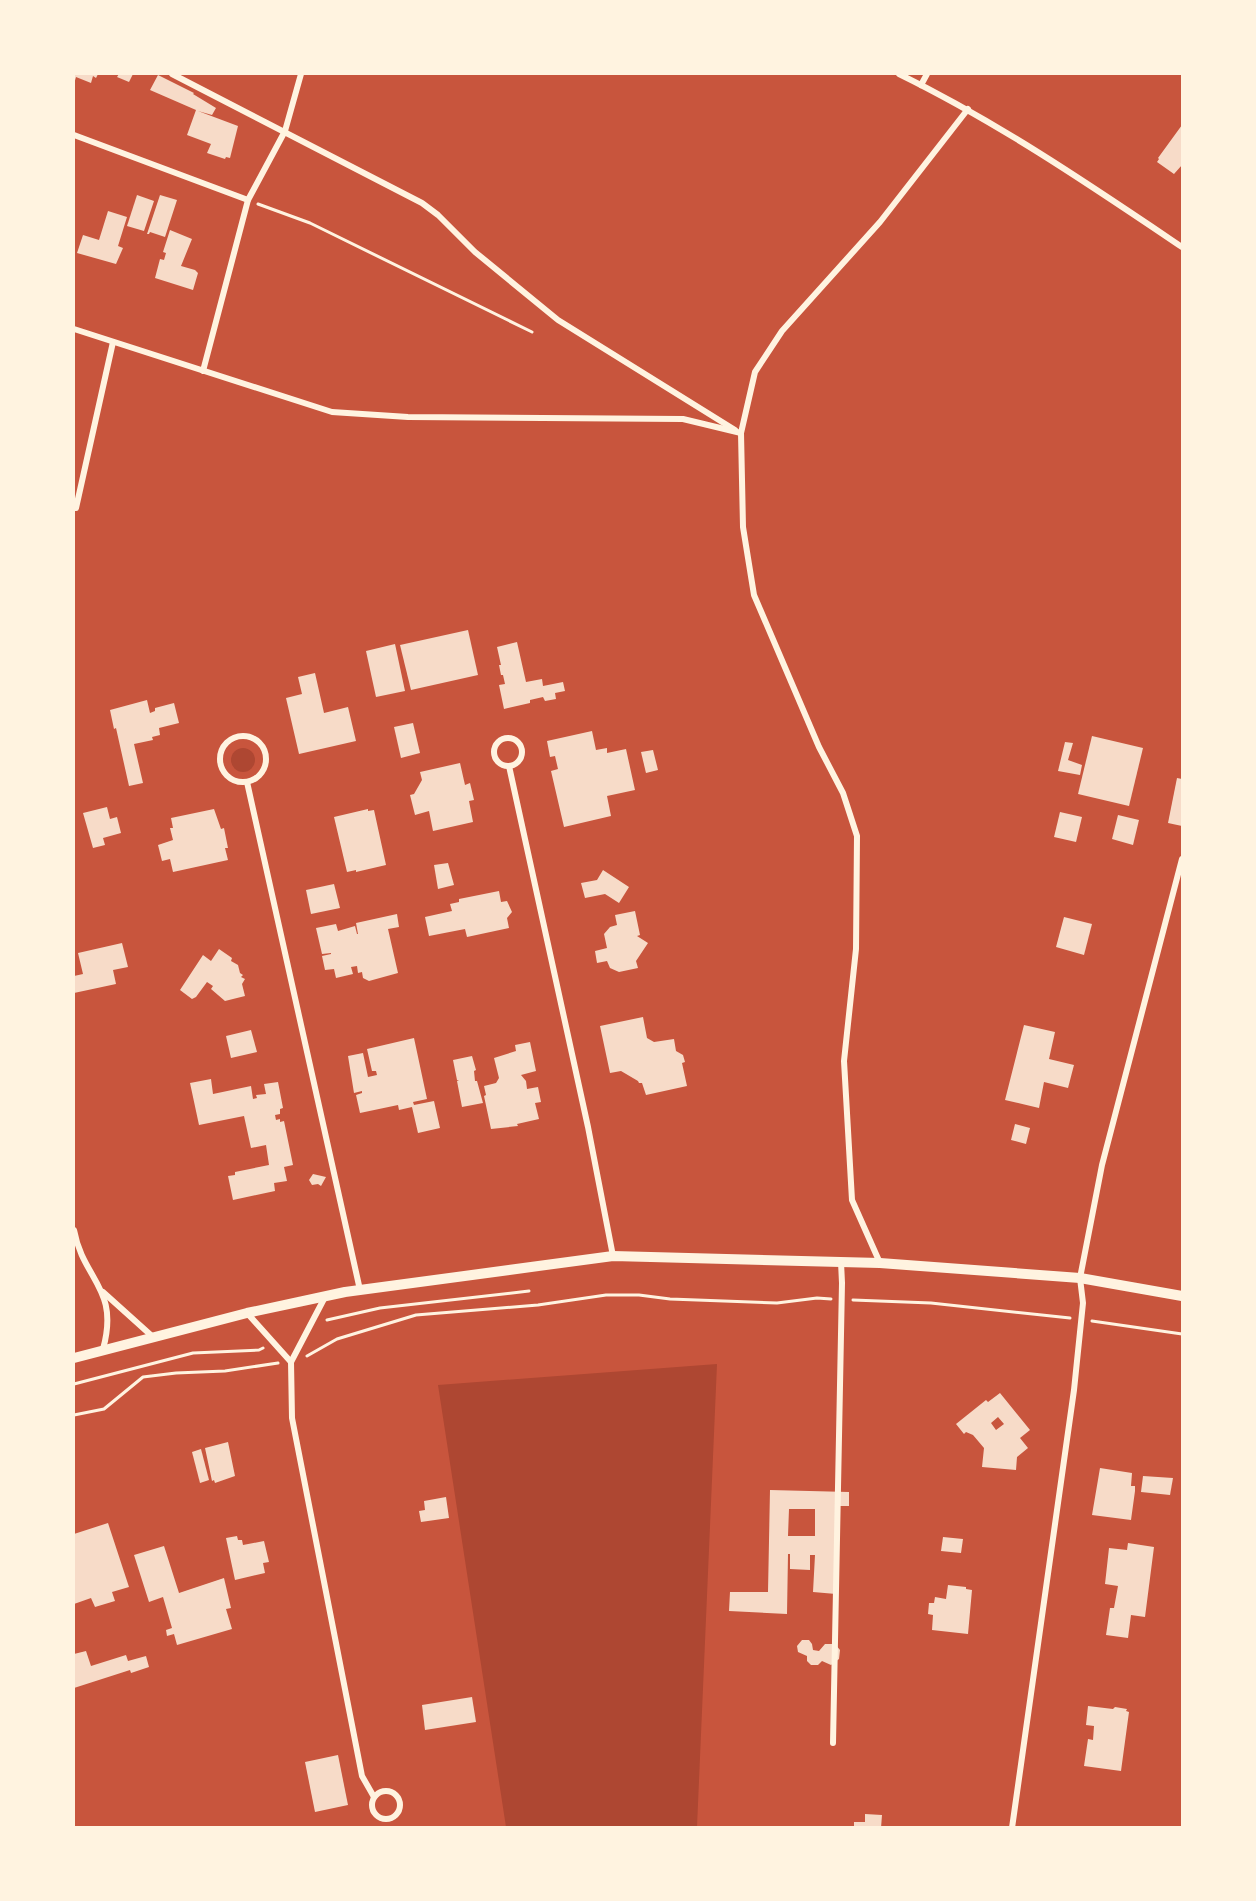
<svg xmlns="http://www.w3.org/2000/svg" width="1256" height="1901" font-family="'Work Sans',sans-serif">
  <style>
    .green { fill: #ae4732 }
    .building { fill: #f7dbc8; fill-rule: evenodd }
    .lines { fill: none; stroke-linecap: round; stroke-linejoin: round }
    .path { stroke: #fff3e0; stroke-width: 3 }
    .minor { stroke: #fff3e0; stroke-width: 6 }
    .tertiary { stroke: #fff3e0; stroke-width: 10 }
  </style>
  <rect width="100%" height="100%" fill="#c8553d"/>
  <!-- green -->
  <g class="green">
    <circle cx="243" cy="760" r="12"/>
    <path d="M717 1364 697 1827H506L438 1385Z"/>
  </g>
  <!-- building -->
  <g class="building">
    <path d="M74 74H98L96 78 93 76 91 83 76 77 74 84Z"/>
    <path d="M119 74H133L129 82 117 77Z"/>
    <path d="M158 75 194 93 193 94 216 108 212 115 198 111 238 126 230 158 226 157 225 159 207 153 211 144 187 135 196 110 150 90Z"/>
    <path d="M1182 125V165L1174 174 1157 162 1159 159 1158 158Z"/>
    <path d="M137 195 154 201 144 231 127 226Z"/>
    <path d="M160 195 177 200 165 237 150 232 149 234H147Z"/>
    <path d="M108 211 127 217 118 246 123 248 116 264 77 253 83 235 99 240Z"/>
    <path d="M170 230 192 239 181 266 195 270 198 273 193 290 155 278 160 259 164 260 166 253 163 252Z"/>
    <path d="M468 630 478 675 411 690 400 645Z"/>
    <path d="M517 642 526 682 542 679 543 686 563 682 565 691 555 693 556 699 545 701 543 697 530 700V703L504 709 499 685 505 684 503 675H501L499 665H501L497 647Z"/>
    <path d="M395 644 405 691 376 697 366 651Z"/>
    <path d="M315 673 324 713 348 707 356 741 299 754 286 698 302 694 298 677Z"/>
    <path d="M147 700 150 713 155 711V708L174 703 179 723 159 728 160 735 152 737 153 740 134 744 143 783 129 786 116 728 114 729 110 710Z"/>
    <path d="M413 723 420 753 401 758 394 727Z"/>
    <path d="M592 731 596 750 607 748V753L626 749 635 790 607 796 611 816 564 827 551 771 558 769 555 756 550 757 547 741Z"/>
    <path d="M1092 736 1143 748 1129 806 1078 794Z"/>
    <path d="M1065 742 1073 743 1068 760 1082 765 1080 775 1058 771Z"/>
    <path d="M653 750 658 770 646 773 641 752Z"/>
    <path d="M460 763 465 785 470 783 474 800 469 801 473 822 433 831 429 811 415 815 410 795 414 794 422 780 420 772Z"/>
    <path d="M1177 778 1182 779V826L1168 823Z"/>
    <path d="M107 807 110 819 117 817 121 833 103 838 105 845 93 848 83 813Z"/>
    <path d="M214 809 221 829 224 828 228 848H225L228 860 173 872 170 859 162 861 158 845 173 840 170 828H173L171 818Z"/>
    <path d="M368 809V811L374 810 386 865 356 872V870L347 872 334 817Z"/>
    <path d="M1060 812 1082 817 1076 842 1054 837Z"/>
    <path d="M1118 815 1139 820 1133 845 1112 839Z"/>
    <path d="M448 863 454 885 438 889 434 865Z"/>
    <path d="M603 870 629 887 619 903 605 894 585 898 581 883 597 880Z"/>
    <path d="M334 884 340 908 311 914 306 890Z"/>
    <path d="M499 891 501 902 507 901 512 912 507 918 509 928 467 937 465 929 429 936 425 917 452 911 450 904 459 902V899Z"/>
    <path d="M635 911 640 935 637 936 648 943 636 961 638 968 619 972 610 968 607 961 597 963 595 951 607 948 604 934 610 927 617 925 615 915Z"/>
    <path d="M397 914 399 927 388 929 398 973 369 981 363 978 362 972 358 973 357 966 351 967 353 974 336 978 334 969 325 970 322 956 331 954V953L322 954 316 928 336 924 338 931 355 926 357 934H358L356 923Z"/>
    <path d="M1064 917 1092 924 1084 955 1056 947Z"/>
    <path d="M122 943 128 967 113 970 116 984 74 993V976L83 974 78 953Z"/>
    <path d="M219 949 232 958 231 961 238 965 240 973 243 975 241 977 245 979 242 984 245 996 225 1001 211 989 213 986 207 982 196 997 192 999 180 990 203 955 211 961Z"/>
    <path d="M643 1017 647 1038 654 1042 674 1039 676 1051 683 1055 685 1062 682 1063 687 1086 646 1095 642 1083H639L638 1081 621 1071 610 1073 600 1026Z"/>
    <path d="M1024 1025 1055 1032 1049 1059 1074 1065 1068 1088 1044 1082 1039 1108 1005 1100Z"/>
    <path d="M251 1030 257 1052 231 1058 226 1036Z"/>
    <path d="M414 1038 427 1099 413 1102 414 1105 434 1101 440 1128 418 1133 412 1107 399 1110 398 1105 360 1113 356 1095 362 1093V1091L354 1093 348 1056 363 1053 368 1077 377 1075 376 1071H372L367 1049Z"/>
    <path d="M530 1042 536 1071 521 1075 526 1081 527 1089 538 1087 541 1102 535 1103 539 1119 517 1124 518 1126 491 1129 484 1096 486 1095 484 1086 496 1083 499 1078 494 1058 516 1051 515 1045Z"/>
    <path d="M472 1056 476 1070 474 1071 475 1081H477L483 1103 462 1107 457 1081H459L457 1080 453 1060Z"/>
    <path d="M211 1079 213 1094 251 1086 253 1099 257 1098 256 1095 266 1094 264 1084 278 1082 283 1108 280 1109V1114L275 1115 276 1120 280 1119V1122L284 1121 293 1165 284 1167 287 1181 274 1183 275 1191 233 1200 228 1176 235 1175V1172L269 1165 266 1145 251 1148 244 1116 199 1125 190 1083Z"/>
    <path d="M1015 1124 1030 1128 1026 1144 1011 1140Z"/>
    <path d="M313 1174 326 1177 321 1186 318 1184 312 1185 309 1180Z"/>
    <path d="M1000 1393 1030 1430 1020 1438 1028 1448 1017 1457 1016 1470 982 1467 984 1448 973 1435 966 1432 964 1434 956 1424 986 1400 988 1402ZM998 1417 1004 1424 996 1430 991 1423Z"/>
    <path d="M228 1442 235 1476 215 1483 214 1480 212 1481 205 1448Z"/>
    <path d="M201 1449 209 1480 200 1483 192 1452Z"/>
    <path d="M1100 1468 1132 1473 1131 1486H1135V1491L1131 1520 1092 1515Z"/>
    <path d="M1143 1476 1173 1478 1170 1495 1141 1492Z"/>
    <path d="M770 1490 849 1492V1506H838L836 1594 813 1592 815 1555H810V1570L790 1569V1554H788L787 1614 729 1611 730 1592H768ZM789 1509H815V1536H788Z"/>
    <path d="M446 1497 449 1518 421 1522 419 1511 425 1510 424 1501Z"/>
    <path d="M108 1523 129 1587 112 1592 115 1601 95 1607 91 1598 74 1604V1534Z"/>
    <path d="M237 1536 238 1540H242L243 1545 264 1541 269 1562 263 1563 265 1573 235 1580 226 1538Z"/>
    <path d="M943 1537 963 1539 961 1553 941 1551Z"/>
    <path d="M1128 1543 1154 1547 1145 1617 1131 1615 1128 1638 1106 1635 1110 1608H1114L1118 1586 1105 1584 1109 1548 1127 1550Z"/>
    <path d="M164 1546 179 1593 224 1578 231 1608 226 1609 232 1629 177 1645 174 1634 167 1636 166 1630 172 1628 163 1597 149 1602 134 1555Z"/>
    <path d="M948 1585 966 1587V1589L972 1590 968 1634 932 1630 933 1615 928 1614 929 1603H934L935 1597 946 1599Z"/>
    <path d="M802 1640H809L812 1644 813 1650 819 1651 825 1644H835L840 1650 839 1659 831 1665 822 1661 818 1665H811L807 1661V1656L798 1652 797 1646Z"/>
    <path d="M86 1651 91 1666 126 1655 128 1661 146 1656 149 1667 131 1673 130 1670 74 1688V1654Z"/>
    <path d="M472 1697 476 1722 425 1730 422 1705Z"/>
    <path d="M1088 1706 1113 1709 1115 1707 1127 1709 1126 1711 1129 1712 1121 1771 1084 1766 1088 1739 1093 1740 1094 1726 1086 1725Z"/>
    <path d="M338 1755 348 1805 315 1812 305 1762Z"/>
    <path d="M865 1814 882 1815 881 1828H854V1822H865Z"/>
  </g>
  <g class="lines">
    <!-- path -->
    <g class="path">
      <path d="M258 204 310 223 532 332"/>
      <path d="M853 1300 931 1303 1070 1318"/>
      <path d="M327 1320 380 1308 529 1291"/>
      <path d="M1092 1321 1182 1334"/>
      <path d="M307 1356 337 1339 416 1315 538 1305 606 1295H639L670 1299 777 1303 817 1298 831 1299"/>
      <path d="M74 1384 193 1353 259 1350 263 1348"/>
      <path d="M74 1415 104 1409 143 1377 176 1373 225 1371 278 1363"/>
    </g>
    <!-- minor -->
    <g class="minor">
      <path d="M172 74 422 203 438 215 475 252 558 320 735 430"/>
      <path d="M899 74C999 123 1090 185 1182 247"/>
      <path d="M921 85 927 74"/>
      <path d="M74 135 248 200"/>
      <path d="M74 329 332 412 408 417 683 419 741 433"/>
      <path d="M203 371 248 200 285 131 301 74"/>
      <path d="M76 508 113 342"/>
      <circle cx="243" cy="759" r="23"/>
      <circle cx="508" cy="752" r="14"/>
      <path d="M509 766 588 1127 613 1256"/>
      <path d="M247 782 360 1290"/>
      <path d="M74 1230C83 1280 120 1288 103 1349"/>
      <path d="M880 1263 852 1200 844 1061 856 949 857 836 843 793 819 747 754 595 743 527 741 433 755 372 782 331 880 222 968 109"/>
      <path d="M103 1292 153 1337"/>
      <path d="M325 1297 291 1362 292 1418 362 1776 374 1797"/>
      <path d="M247 1313 291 1362"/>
      <path d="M833 1743 842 1283 841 1262"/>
      <circle cx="386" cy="1805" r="14"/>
      <path d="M1012 1828 1074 1390 1083 1303 1080 1278 1102 1165 1182 859"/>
    </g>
    <!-- tertiary -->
    <path class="tertiary" d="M74 1358 247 1313 345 1292 613 1256 880 1263 1080 1278 1182 1296"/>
  </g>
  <!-- border -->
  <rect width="1256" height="1901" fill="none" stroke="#fff3e0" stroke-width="150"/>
</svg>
